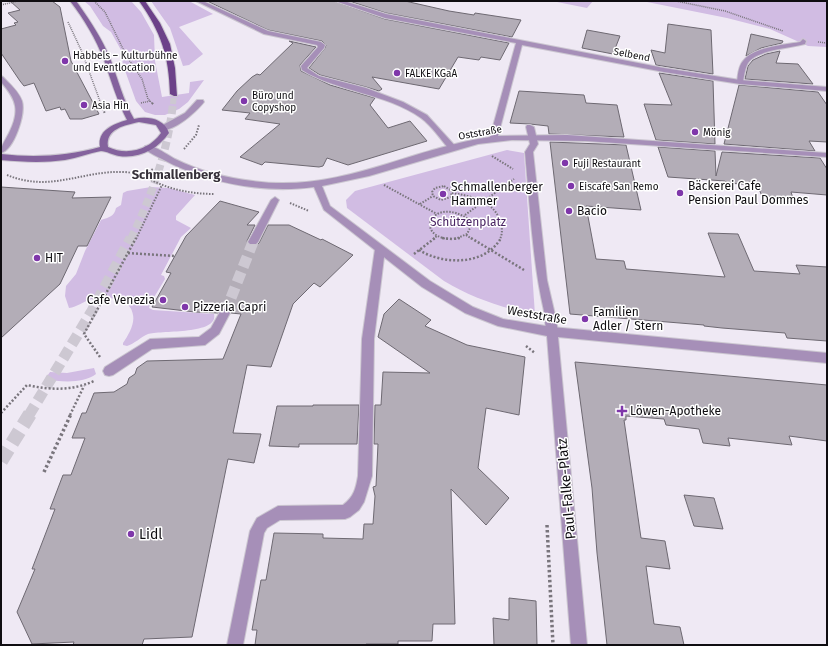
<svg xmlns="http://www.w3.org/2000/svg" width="828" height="646" font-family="'Fira Sans',sans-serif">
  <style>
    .green { fill: #d1bce3 }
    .building { fill: #b3adb7; stroke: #6e6972 }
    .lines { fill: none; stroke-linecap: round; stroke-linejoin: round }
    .pedestrian-tunnel { stroke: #cdc8d2; stroke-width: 11; stroke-dasharray: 11 5.5; stroke-linecap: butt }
    .primary-tunnel-far3 { stroke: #cdc8d2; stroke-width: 6; stroke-dasharray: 6 3; stroke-linecap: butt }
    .primary-tunnel-far2 { stroke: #cdc8d2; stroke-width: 8; stroke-dasharray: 8 4; stroke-linecap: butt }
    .primary-tunnel-far1 { stroke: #cdc8d2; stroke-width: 11; stroke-dasharray: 11 5.5; stroke-linecap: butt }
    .primary-tunnel { stroke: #cdc8d2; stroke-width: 14; stroke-dasharray: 14 7; stroke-linecap: butt }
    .service-casing { stroke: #cbc6d0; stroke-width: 2 }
    .pedestrian-casing { stroke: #cbc6d0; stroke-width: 2 }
    .minor-casing { stroke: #cbc6d0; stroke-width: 2 }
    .tertiary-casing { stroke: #cbc6d0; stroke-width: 2 }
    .secondary-casing { stroke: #cbc6d0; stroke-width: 2 }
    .primary-casing { stroke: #cbc6d0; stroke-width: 2 }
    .path-far3 { stroke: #79757c; stroke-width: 1.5; stroke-dasharray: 1 1; stroke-linecap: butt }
    .path-far2 { stroke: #79757c; stroke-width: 2; stroke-dasharray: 1.5 1.5; stroke-linecap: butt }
    .path-far1 { stroke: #79757c; stroke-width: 2.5; stroke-dasharray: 2 2; stroke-linecap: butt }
    .path { stroke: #79757c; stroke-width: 3.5; stroke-dasharray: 2.5 2.5; stroke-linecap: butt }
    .service { fill: #a68fb8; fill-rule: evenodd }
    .pedestrian { fill: #a68fb8; fill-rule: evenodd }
    .minor { fill: #a68fb8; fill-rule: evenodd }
    .tertiary { fill: #a68fb8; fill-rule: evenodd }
    .secondary { fill: #84629d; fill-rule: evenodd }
    .primary { fill: #6c4189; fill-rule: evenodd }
    .poi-dot { fill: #7f37aa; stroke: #fff; stroke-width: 1.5 }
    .labels { text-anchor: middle; stroke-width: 3; stroke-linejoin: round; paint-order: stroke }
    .far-street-label { font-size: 10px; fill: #0f0d11; stroke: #fff }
    .far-poi-label { font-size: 10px; fill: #0f0d11; stroke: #fff; text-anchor: start }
    .poi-label { font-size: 12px; fill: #0f0d11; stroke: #fff; text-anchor: start }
    .park-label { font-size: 12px; fill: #4a2463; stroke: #fff }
    .street-label { font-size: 12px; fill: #0f0d11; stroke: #fff }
    .far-district-label { font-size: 13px; font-weight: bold; fill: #363139; stroke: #fff }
    .near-street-label { font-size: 14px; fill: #0f0d11; stroke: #fff }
    .near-poi-label { font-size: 14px; fill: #0f0d11; stroke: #fff; text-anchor: start }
  </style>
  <rect width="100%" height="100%" fill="#efe9f4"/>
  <!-- green -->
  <g class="green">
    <path d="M84 1H131L141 12 154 35 155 61 162 97 189 93 190 82 204 80 188 102 179 109 165 115H155L145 112 136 101 123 65 121 50 111 32 103 26 90 6Z"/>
    <path d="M151 1H189L213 14 179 27 203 54 189 65 183 66 170 28Z"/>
    <path d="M558 1H593L587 8 557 2Z"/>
    <path d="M642 1H827V47L808 46 770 29 727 18Z"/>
    <path d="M507 150 524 153 535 315C501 307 474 299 444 281L347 208 346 200 355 191Z"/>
    <path d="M151 187 169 188 195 195 176 216V220L191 228 181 237 161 275 164 276 165 279 150 304 149 308 153 310 214 314C219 335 160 330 148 334 141 337 134 344 127 346L123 345V343C128 336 135 324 133 315 131 297 105 296 92 299 84 301 77 307 69 308L65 296 66 286 76 274 85 251 101 220C109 217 114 217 116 208L121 205 123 193 127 191Z"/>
    <path d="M94 368 96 374C83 384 60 382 45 379L50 372 67 373Z"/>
  </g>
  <!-- building -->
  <g class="building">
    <path d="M10 1H52L60 7 71 61 99 114 82 119H70L65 109 61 110 60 107 46 111 34 83 24 86 20 81 1 53V29L16 25 14 23 18 22 8 13 20 10Z"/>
    <path d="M207 1H334L385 19 509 43 500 60 481 57 479 60 458 57 439 89 372 77 382 89 379 91 366 87 320 75 309 68 325 48 326 45 322 41 268 30Z"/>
    <path d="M349 1H405L449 11 474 15 475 13 521 20 512 37 386 13Z"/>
    <path d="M668 24 711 30 713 74 656 65 651 50 665 53Z"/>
    <path d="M587 30 620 36 613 54 582 48Z"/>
    <path d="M751 34 783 41 782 43 761 48 746 56Z"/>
    <path d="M289 41 316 47 300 65 301 71 330 85 375 98 370 105 388 128 410 121 427 141 348 165 327 158 323 166 319 167 265 162 262 165 240 157 280 124 245 119 250 113 222 110 237 91 252 77 257 74 260 75 293 43Z"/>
    <path d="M780 51 776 63 798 64 813 84 745 79 748 66 753 60 766 54Z"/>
    <path d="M659 73 713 81 715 144 656 140 644 104 672 105Z"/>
    <path d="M739 85 818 92 827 105V142L809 141 815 151 724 144Z"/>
    <path d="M519 91 584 95 586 103 617 105 624 137 549 134 548 126 530 124 510 123Z"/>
    <path d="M550 142 626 145 641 210 586 206 596 259 624 261 626 269 725 277 708 233 738 234 754 271 800 274 796 265 827 267V341L787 338 785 333 722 328 704 326V325L570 314Z"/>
    <path d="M658 147 715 151 716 176 722 152 820 158 827 169V195L791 192 793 198 762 196 757 185 726 183 725 181 668 177Z"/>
    <path d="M1 187 75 192 72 198 111 197 87 246H78L60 284 1 338Z"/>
    <path d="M220 201 259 212 247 225H255L247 241 250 246H256L259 243 268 225H289L321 240 322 239 353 255 320 287 314 283 293 304 271 367 247 365 233 433 261 434 254 463 228 459 192 637 144 639 142 645H73L74 642 32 644 17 612 35 569H32L55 509H50L63 475H71L85 438H72L82 413H86L94 393 114 392 127 384 129 378 135 374 137 368 147 361 223 359 241 314 231 313 230 310 225 308 221 309 218 313 195 312 152 307 171 273 166 272 186 236Z"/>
    <path d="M399 299 431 320 425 326 467 345 525 357 519 415 486 408 478 468 509 498 486 525 451 489 455 624H433L432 641H398V644H366L365 645H255L257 630H252L261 580H266L274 533 323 534V538L363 539 364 524H373L375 496 373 487 376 486 378 444H374L375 405H381L383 372 430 373 378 337 384 314Z"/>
    <path d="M575 362 827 385V441L789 436 792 445 728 438 730 446 703 443 699 429 666 425 664 419 626 416V420H624L641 538 665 541 670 569 646 566 654 624 680 627 684 645H607L597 553 592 488Z"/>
    <path d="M313 405H359L357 444H299V447L269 446 277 406H313Z"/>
    <path d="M684 495 714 498 723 529 694 526Z"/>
    <path d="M509 598 536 601 537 645H494L493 618 509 620Z"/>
  </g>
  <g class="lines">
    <!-- pedestrian-tunnel -->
    <path class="pedestrian-tunnel" d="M225 313 253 242"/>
    <!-- primary-tunnel-far3 -->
    <path class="primary-tunnel-far3" d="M173 104 174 94"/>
    <!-- primary-tunnel-far2 -->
    <path class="primary-tunnel-far2" d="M131 239C152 195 168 151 173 103"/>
    <!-- primary-tunnel-far1 -->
    <path class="primary-tunnel-far1" d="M29 415 92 311 131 238"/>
    <!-- primary-tunnel -->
    <path class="primary-tunnel" d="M1 461 30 414"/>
    <!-- service casing -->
    <g class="service-casing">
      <g id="service">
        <path d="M196 1H203L268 31 321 42 325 45 324 48 307 68 319 76 366 88 403 102 427 115 457 148 456 150H450C441 140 432 126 421 118 386 93 337 92 302 70L301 66 318 47 317 45 264 34Z"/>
        <path d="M803 39 806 41 805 44C791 48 756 50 748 63 745 68 744 76 743 82L740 84 737 82C738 75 738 67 743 61 753 47 784 45 800 42Z"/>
        <path d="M380 245 385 249 374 339 372 476 364 502 359 510 350 517 345 519 280 520 267 528 264 533 243 645H227L250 531 257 518 278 506 343 505C354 497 356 488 358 476L362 339 375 249Z"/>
      </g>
    </g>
    <!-- pedestrian casing -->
    <g class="pedestrian-casing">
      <g id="pedestrian">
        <path d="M527 125H530L534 127 538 144 533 152 547 280 556 319 558 332 556 335 552 337 548 335C545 328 545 319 544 311 532 259 530 205 525 152L530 144 526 127Z"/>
        <path d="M275 197 279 200 258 242 256 244H250L248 242 271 200Z"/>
        <path d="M225 309 229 310 230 313 219 334 205 345 152 349 113 375 109 376 105 375 103 371 105 367 150 339 199 337 211 328 221 310Z"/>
      </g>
    </g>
    <!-- minor casing -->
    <g class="minor-casing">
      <g id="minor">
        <path d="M335 1H344L386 14 664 68 740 80 827 87V91L740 84 664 72 522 45 498 136 567 135 827 153V157L585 141 512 140 478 144 369 176 322 186 330 206 430 281 473 307 503 319 552 327 827 353V363L558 337 587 645H571L547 336 498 326 465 313 422 287 324 210 314 187C264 194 206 183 162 159 156 156 149 153 144 148L145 146C154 144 167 155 175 159 199 171 227 178 253 181 341 193 407 149 490 137L516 43 385 18Z"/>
        <path d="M197 100H203L204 102C196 112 174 132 161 130V126L185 113Z"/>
      </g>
    </g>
    <!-- tertiary casing -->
    <g class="tertiary-casing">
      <path id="tertiary" d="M1 76 3 77C10 84 19 92 22 101 26 114 14 150 1 153 1 145 5 141 9 133 20 111 17 100 1 82Z"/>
    </g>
    <!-- secondary casing -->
    <g class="secondary-casing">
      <path id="secondary" d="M70 1H76L79 5C91 22 102 39 110 58 118 79 123 100 134 119 147 116 164 118 169 133 158 149 139 159 119 156 113 155 106 151 101 151 89 153 78 158 65 160 44 163 23 162 1 160V154C35 158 67 156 100 147 97 130 114 124 127 120 117 101 111 80 104 60 96 39 84 19 70 1ZM139 122 156 125 161 133C149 150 127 156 108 147 105 129 125 125 139 122Z"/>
    </g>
    <!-- primary casing -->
    <g class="primary-casing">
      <path id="primary" d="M139 1H145L160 23 170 44 175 68 177 96H174L170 94C169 56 161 32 139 1Z"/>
    </g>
    <!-- path-far3 -->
    <g class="path-far3">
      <path d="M94 1 105 12 127 57 142 79 148 99 153 104"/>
      <path d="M676 1 725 11 783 31"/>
      <path d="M1 5 18 1"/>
      <path d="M68 22 82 52 101 104"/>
      <path d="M818 42 827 43"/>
      <path d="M141 103 150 101"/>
    </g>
    <!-- path-far2 -->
    <g class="path-far2">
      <path d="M101 103 105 114"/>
      <path d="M152 103 154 105"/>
      <path d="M184 149 196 135 199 125"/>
      <path d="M492 156 513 169"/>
      <path d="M7 175C51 193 82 170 125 172 138 173 148 179 160 184 177 191 196 194 214 194"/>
      <path d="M144 175 153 169"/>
      <path d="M384 185 437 214"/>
      <path d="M444 186 452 191 451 197 441 200 433 196 432 192 435 188Z"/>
      <path d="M452 193C471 196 492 200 500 220 502 227 503 233 500 239"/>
      <path d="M290 203 309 211"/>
      <path d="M420 204 433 196"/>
      <path d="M465 215 514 179"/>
      <path d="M466 235 472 239"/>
      <path d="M136 239 162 185"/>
      <path d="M433 239 437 236"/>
      <path d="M448 239C413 234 434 196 468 219L470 228 467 234 455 239"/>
    </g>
    <!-- path-far1 -->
    <g class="path-far1">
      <path d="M442 238 452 239 461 238"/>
      <path d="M471 238 524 270"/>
      <path d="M419 250C443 265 485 266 501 238"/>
      <path d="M128 253 174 256"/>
      <path d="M414 254 435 238"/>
      <path d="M526 346 535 353"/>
      <path d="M100 357 84 334 136 238"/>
      <path d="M1 413 27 385C50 390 72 391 94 381"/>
      <path d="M70 415 84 386"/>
    </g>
    <!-- path -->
    <g class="path">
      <path d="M44 472 71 414"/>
      <path d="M547 525 553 645"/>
    </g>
    <!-- service -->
    <use href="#service" class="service"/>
    <!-- pedestrian -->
    <use href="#pedestrian" class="pedestrian"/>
    <!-- minor -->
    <use href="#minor" class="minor"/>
    <!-- tertiary -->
    <use href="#tertiary" class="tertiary"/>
    <!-- secondary -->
    <use href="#secondary" class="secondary"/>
    <!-- primary -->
    <use href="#primary" class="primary"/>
  </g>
  <!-- markers -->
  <g class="poi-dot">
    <circle cx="65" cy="61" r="4"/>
    <circle cx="397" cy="73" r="4"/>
    <circle cx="244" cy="101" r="4"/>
    <circle cx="84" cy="105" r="4"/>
    <circle cx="695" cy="132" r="4"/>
    <circle cx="565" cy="163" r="4"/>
    <circle cx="571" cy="186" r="4"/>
    <circle cx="680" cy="193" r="4"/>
    <circle cx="443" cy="194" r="4"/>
    <circle cx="569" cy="211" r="4"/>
    <circle cx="37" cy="258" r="4"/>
    <circle cx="163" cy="300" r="4"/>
    <circle cx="185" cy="307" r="4"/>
    <circle cx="585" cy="319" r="4"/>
    <path d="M620 405h4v4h4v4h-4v4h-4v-4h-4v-4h4z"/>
    <circle cx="131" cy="534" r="4"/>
  </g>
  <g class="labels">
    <!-- far-street labels -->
    <g class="far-street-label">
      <text transform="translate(632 54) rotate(11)" y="4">Selbend</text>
      <text transform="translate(480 132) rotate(-10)" y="4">Oststraße</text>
    </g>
    <!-- far-poi labels -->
    <g class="far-poi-label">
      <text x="73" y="59">Habbels – Kulturbühne<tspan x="73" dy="12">und Eventlocation</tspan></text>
      <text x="405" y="77">FALKE KGaA</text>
      <text x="252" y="99">Büro und<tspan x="252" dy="12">Copyshop</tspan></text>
      <text x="92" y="109">Asia Hin</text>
      <text x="703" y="136">Mönig</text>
      <text x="573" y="167">Fuji Restaurant</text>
      <text x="579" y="190">Eiscafe San Remo</text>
    </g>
    <!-- poi labels -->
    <g class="poi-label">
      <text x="688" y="190">Bäckerei Cafe<tspan x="688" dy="14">Pension Paul Dommes</tspan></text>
      <text x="451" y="191">Schmallenberger<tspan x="451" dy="14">Hammer</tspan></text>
      <text x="577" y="215">Bacio</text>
      <text x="45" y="262">HIT</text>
      <text x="155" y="304" text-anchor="end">Cafe Venezia</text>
      <text x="193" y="311">Pizzeria Capri</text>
      <text x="593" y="316">Familien<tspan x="593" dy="14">Adler / Stern</tspan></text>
      <text x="630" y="415">Löwen-Apotheke</text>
    </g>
    <!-- park labels -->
    <g class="park-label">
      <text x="468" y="226">Schützenplatz</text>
    </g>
    <!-- street labels -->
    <g class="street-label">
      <text transform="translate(537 315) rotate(10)" y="4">Weststraße</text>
    </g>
    <!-- far-district labels -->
    <g class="far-district-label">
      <text x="176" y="179">Schmallenberg</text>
    </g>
    <!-- near-street labels -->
    <g class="near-street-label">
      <text transform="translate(566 489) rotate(-95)" y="5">Paul-Falke-Platz</text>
    </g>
    <!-- near-poi labels -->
    <g class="near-poi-label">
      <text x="139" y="539">Lidl</text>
    </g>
  </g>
  <!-- border -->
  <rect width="828" height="646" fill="none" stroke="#0f0d11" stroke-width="4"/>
</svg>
